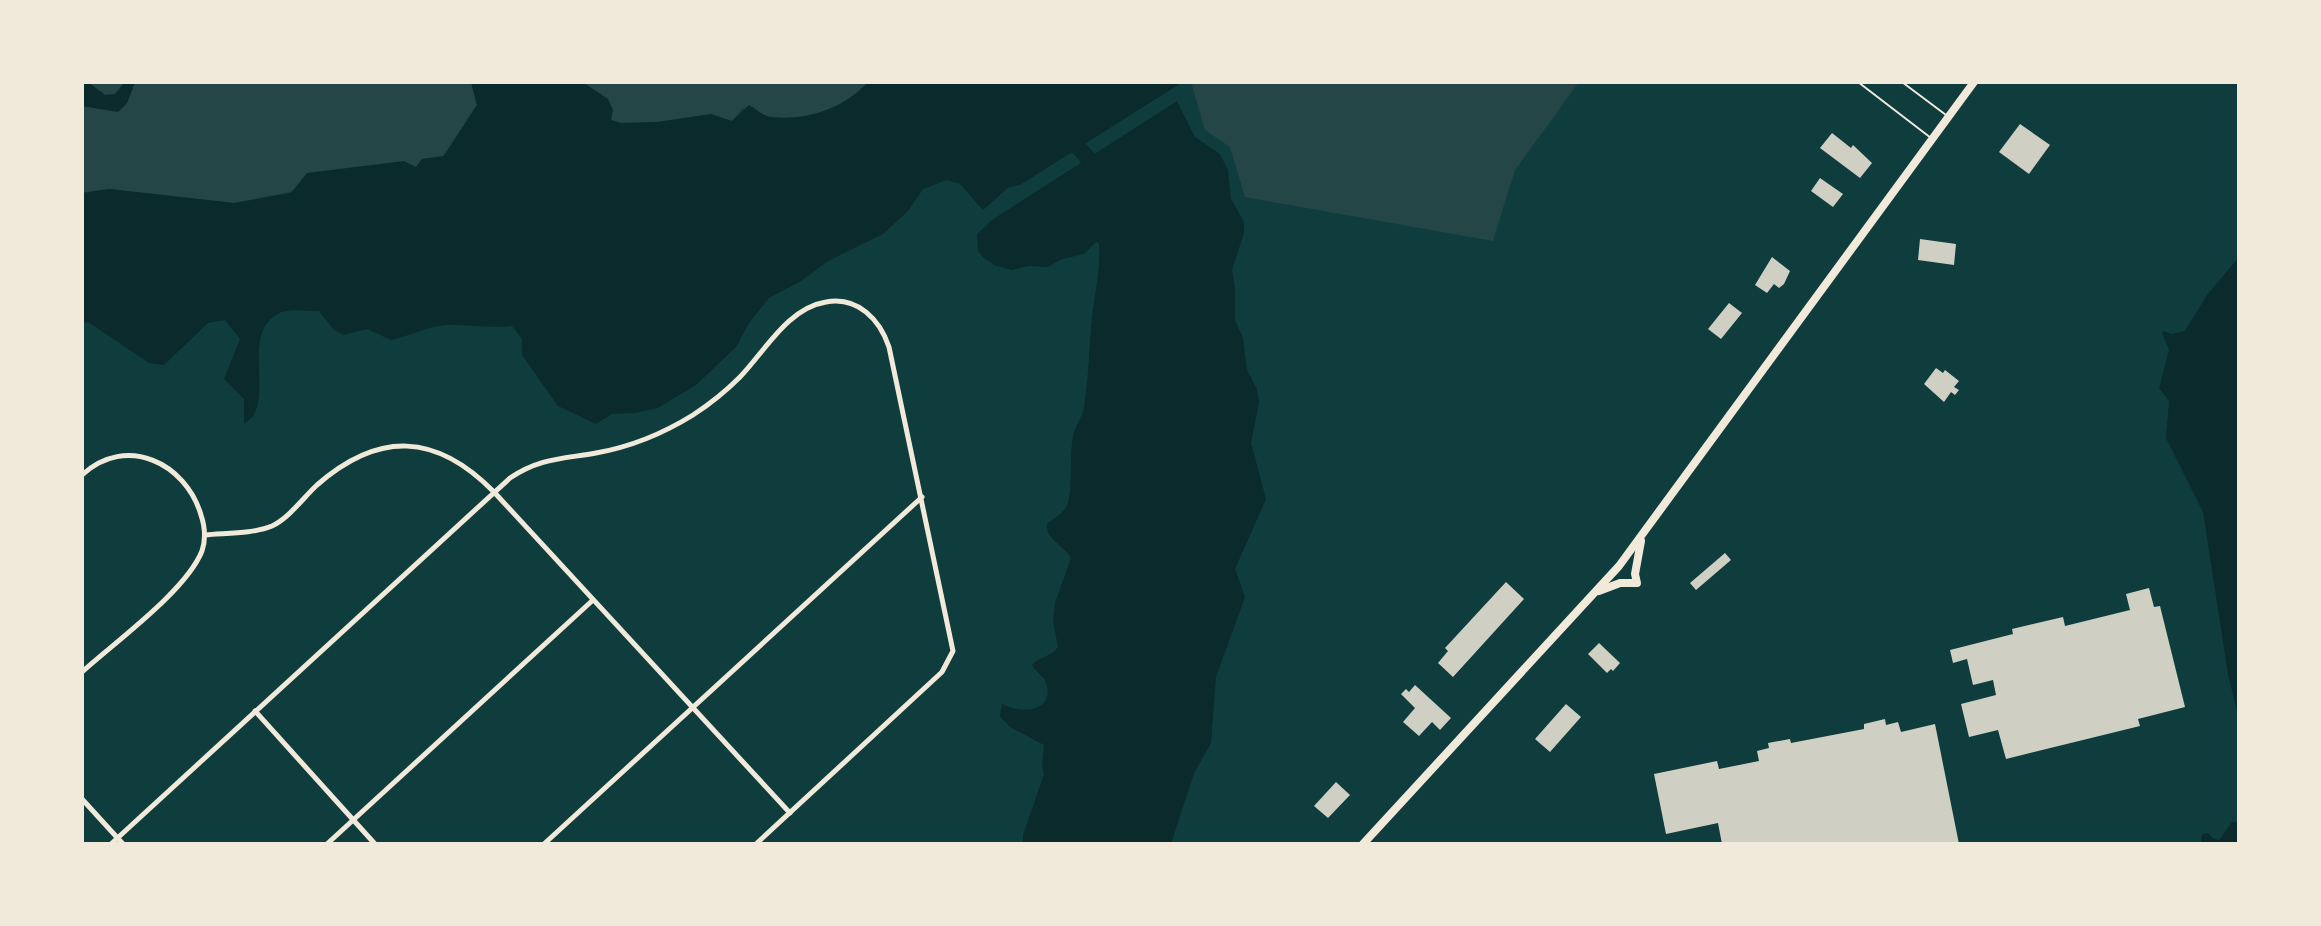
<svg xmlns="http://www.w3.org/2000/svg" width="2321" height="926" font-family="'Public Sans',sans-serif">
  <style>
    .green { fill: #244646 }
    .water { fill: #0a2a2b }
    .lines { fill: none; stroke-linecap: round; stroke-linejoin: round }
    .river { stroke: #0a2a2b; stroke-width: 16 }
    .building { fill: #cfcfc3 }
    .service { stroke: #f1e9da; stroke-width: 2 }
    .minor { stroke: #f1e9da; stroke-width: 5 }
    .primary { stroke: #f1e9da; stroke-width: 8 }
  </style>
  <rect width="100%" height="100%" fill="#0f3d3e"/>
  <!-- green -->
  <g class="green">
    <path d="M88 82H125L115 94 105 95Z"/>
    <path d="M135 82H471L477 105 443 156 422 159 416 167 234 203 109 189 82 193V106L118 111 127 103Z"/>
    <path d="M582 82H868C844 109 803 122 768 117 760 116 751 111 743 108L732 121 621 123 611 120 601 94Z"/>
    <path d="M1191 82H1579L1515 170 1493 241 1245 197 1230 147 1205 130Z"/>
  </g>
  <!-- water -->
  <g class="water">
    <path d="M82 82H88L105 95 115 94 125 82H135L127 103 118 112 82 106Z"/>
    <path d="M471 82H582L608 99 613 110 611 120 621 123 657 122 711 114 732 121 749 105C756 109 763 116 771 117 806 121 844 109 868 82L1181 83 1020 185 1009 187 983 210 960 184 947 180 923 189 908 211 883 234 828 261 801 281 769 298 749 323 736 347 696 385 658 408 634 413 612 414 596 424 558 406 522 355V339L512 326C490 328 470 325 448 325 427 326 411 336 391 340L367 329 343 335 334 330 319 311C306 312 288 307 276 315 244 335 270 389 253 416 251 419 247 421 244 424V399L224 379 240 339 225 320 208 323 164 365 149 363 88 322 82 323V193L109 189 234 203 291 193 307 173 404 161 416 167 422 159 444 156 477 105Z"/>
    <path d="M1177 101 1195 137 1220 154 1228 170 1231 199 1244 222V233L1232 270 1235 288V320L1243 338 1247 370 1257 389 1259 403 1251 443 1266 499 1235 569 1245 597 1216 677 1211 743 1194 773 1171 844H1023V835L1044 774 1042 765 1044 745 1010 727 1000 716 1002 704C1019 713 1053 714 1047 685 1045 676 1036 673 1032 665 1039 656 1052 657 1058 647L1053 621 1055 603 1071 558C1064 545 1045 539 1047 524 1055 517 1065 513 1068 503 1073 481 1069 458 1073 436 1075 425 1082 418 1084 408 1088 381 1089 355 1091 328 1093 299 1101 272 1099 243L1096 242 1084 254 1062 259 1048 267 1029 266 1012 270 994 265 984 258 978 251 977 234 992 220Z"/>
    <path d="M2239 257V720L2228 674 2203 512 2166 438 2169 401 2159 388 2169 350 2162 333 2164 331 2171 334 2185 331 2207 295Z"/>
    <path d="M2232 822H2239V844H2205L2201 841 2202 834 2208 833 2214 839 2219 840Z"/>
  </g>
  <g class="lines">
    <!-- river -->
    <path class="river" d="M1065 133 1088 158 1099 174"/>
  </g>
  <!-- building -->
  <g class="building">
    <path d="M2020 124 2050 145 2029 174 1999 152Z"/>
    <path d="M1832 133 1851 148 1853 145 1872 163 1860 178 1820 148Z"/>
    <path d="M1820 178 1843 194 1833 207 1811 191Z"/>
    <path d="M1920 239 1956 244 1954 265 1918 260Z"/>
    <path d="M1772 257 1790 271 1784 284 1779 288 1774 284 1767 293 1755 285Z"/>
    <path d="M1729 303 1742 313 1721 339 1708 329Z"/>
    <path d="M1936 368 1943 373 1945 370 1959 381 1954 387 1959 390 1955 395 1951 392 1944 402 1924 384Z"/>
    <path d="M1725 553 1731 560 1696 590 1690 583Z"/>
    <path d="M1506 582 1524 599 1453 677 1438 663 1448 651 1445 648Z"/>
    <path d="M2149 588 2154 607 2160 606 2185 707 2138 719 2140 726 2006 759 1998 730 1969 737 1961 704 1996 695 1993 680 1973 685 1967 659 1953 663 1950 650 2013 634 2012 629 2063 617 2065 626 2130 610 2126 594Z"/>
    <path d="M1599 643 1620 663 1613 671 1611 669 1607 673 1588 654Z"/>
    <path d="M1415 685 1451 718 1440 730 1432 722 1419 736 1403 722 1415 708 1401 694 1406 689 1409 692Z"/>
    <path d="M1566 704 1581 717 1550 752 1535 739Z"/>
    <path d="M1885 719 1886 725 1898 722 1901 732 1935 724 1959 844H1722L1718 823 1666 834 1654 774 1717 761 1719 769 1759 761 1757 751 1769 748 1768 743 1790 739 1791 743 1864 729V724Z"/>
    <path d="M1336 782 1350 795 1328 818 1314 806Z"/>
  </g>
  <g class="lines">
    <!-- service -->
    <g class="service">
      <path d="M1858 82 1931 138"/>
      <path d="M1902 82 1946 115"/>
    </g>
    <!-- minor -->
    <g class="minor">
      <path d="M82 475C126 434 186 463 201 515 205 527 206 539 202 551 186 591 115 642 82 672"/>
      <path d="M205 535C225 533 253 534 272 526 289 518 303 498 317 485 379 431 436 433 494 492L790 813"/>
      <path d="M255 711 375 844"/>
      <path d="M82 799 123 844"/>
      <path d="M111 844 510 478C540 458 562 459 596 453 630 447 664 433 693 415 710 404 726 391 740 377 765 351 788 308 826 302 858 296 880 320 889 347L953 651 942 672 756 844"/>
      <path d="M327 844 593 600"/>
      <path d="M544 844 922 497"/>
    </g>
    <!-- primary -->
    <g class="primary">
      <path d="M1599 591 1620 583H1637L1635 574 1641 541"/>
      <path d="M1363 844 1619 566 1974 82"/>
    </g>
  </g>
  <!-- border -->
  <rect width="2321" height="926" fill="none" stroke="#f1e9da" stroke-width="168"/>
</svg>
